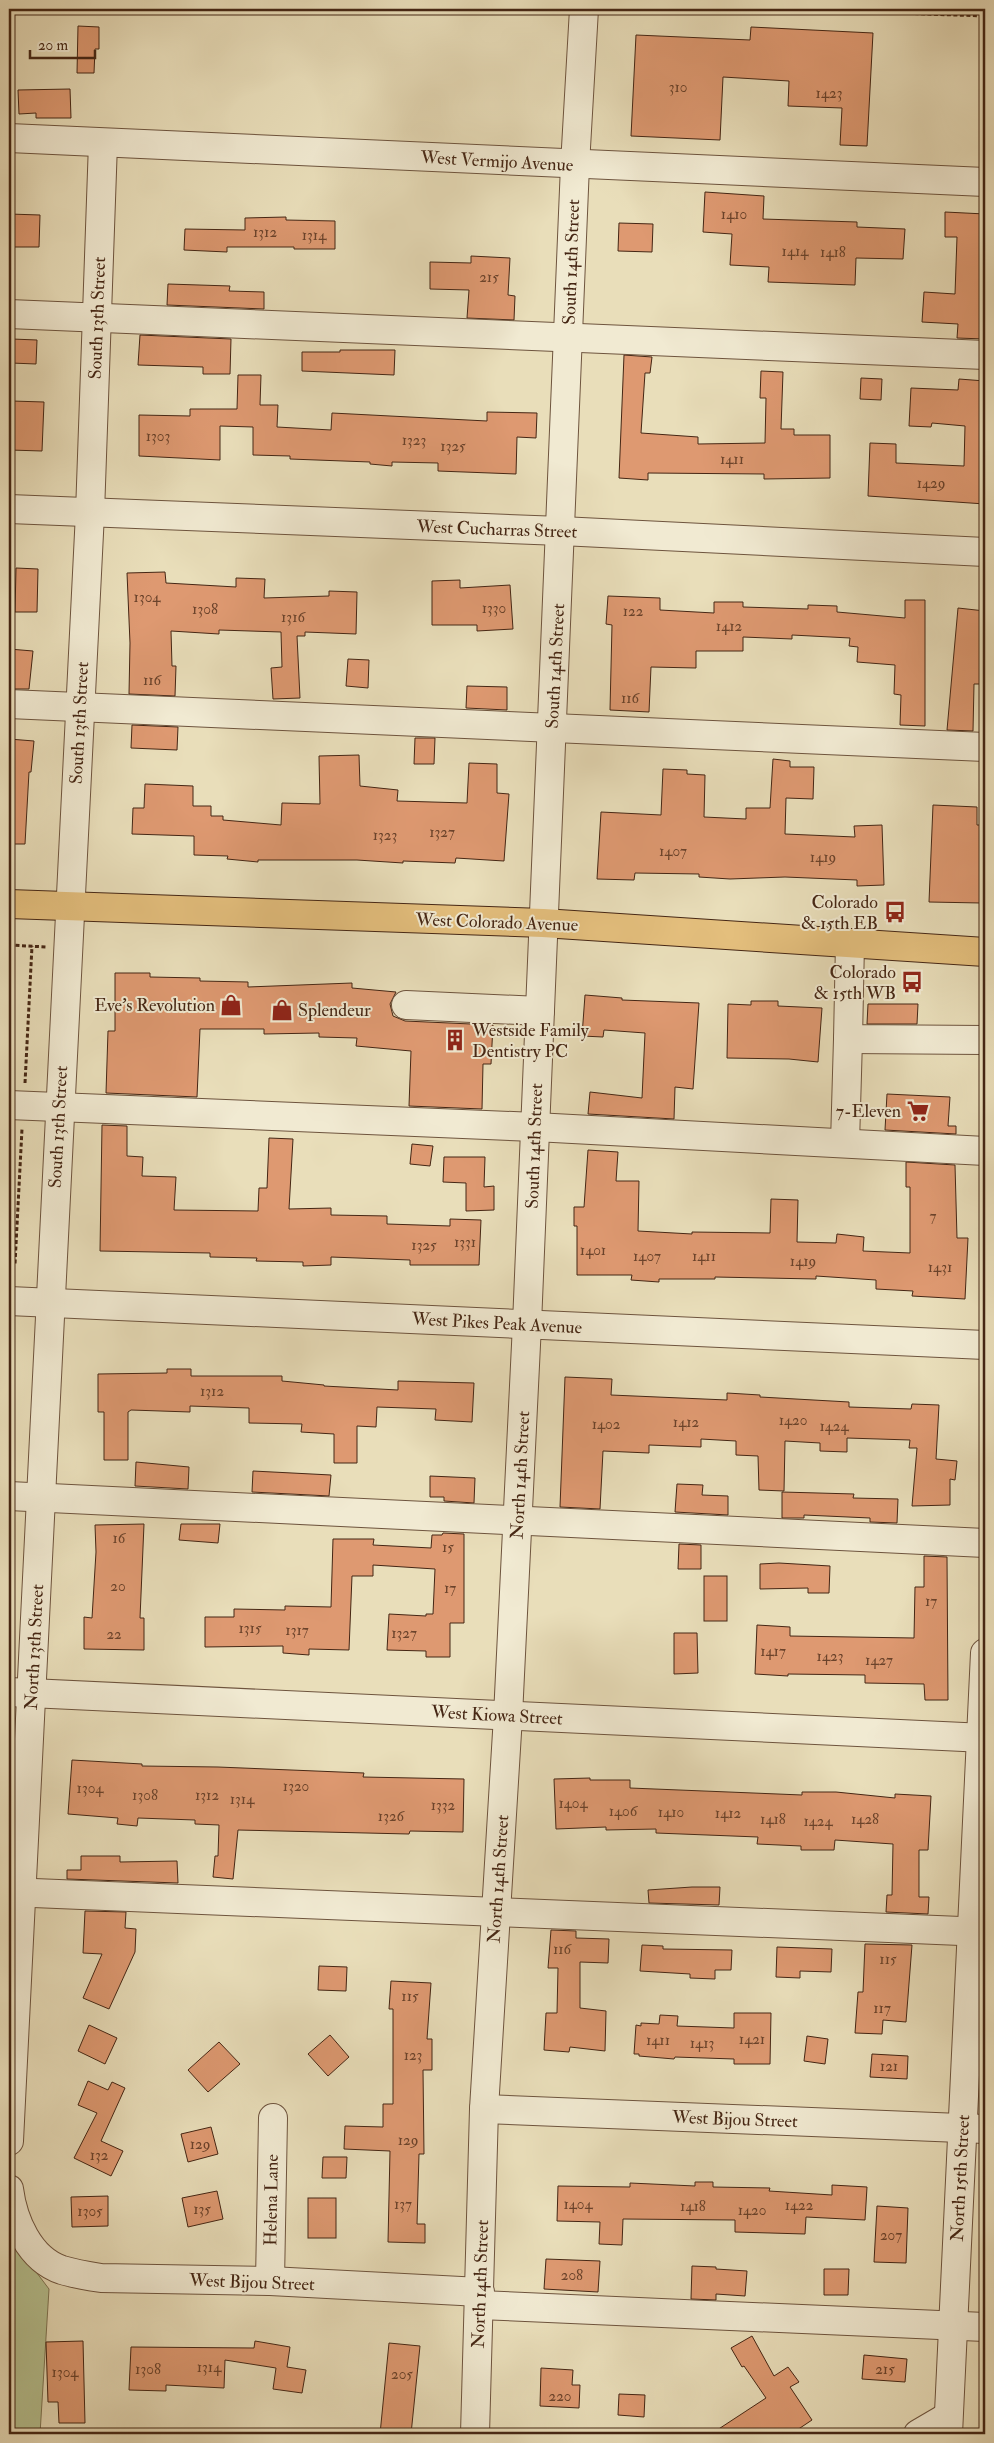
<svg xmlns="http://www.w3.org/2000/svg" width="994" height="2443" font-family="'IM FELL Double Pica',serif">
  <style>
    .green { fill: #b6c190; stroke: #7e7452 }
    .building { fill: #de9971; stroke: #452614 }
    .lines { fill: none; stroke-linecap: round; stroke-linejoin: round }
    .minor-casing { stroke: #6e543e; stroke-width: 30 }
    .major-casing { stroke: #452614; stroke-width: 30 }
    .path { stroke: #452614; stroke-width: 3; stroke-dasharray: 4 2.5; stroke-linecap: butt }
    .minor { stroke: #f1ead2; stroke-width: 28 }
    .major { stroke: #e4bf7d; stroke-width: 28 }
    .labels { text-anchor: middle; stroke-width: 4; stroke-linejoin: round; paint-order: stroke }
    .number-label { font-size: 15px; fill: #6b432b }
    .street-label { font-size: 18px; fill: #452614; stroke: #f1ead2 }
    .poi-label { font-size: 18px; fill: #452614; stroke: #f1ead2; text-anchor: end }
  </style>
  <rect width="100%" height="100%" fill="#e9deba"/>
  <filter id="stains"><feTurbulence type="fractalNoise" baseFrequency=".004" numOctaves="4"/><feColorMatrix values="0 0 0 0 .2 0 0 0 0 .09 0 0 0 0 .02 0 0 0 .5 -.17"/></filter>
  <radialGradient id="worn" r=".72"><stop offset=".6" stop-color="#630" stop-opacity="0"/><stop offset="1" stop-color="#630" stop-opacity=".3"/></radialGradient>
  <!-- green -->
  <path class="green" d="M9 2236 49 2289 40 2434H9Z"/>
  <!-- building -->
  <g class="building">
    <path d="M78 26 99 27V49H95L94 73H77Z"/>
    <path d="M751 27 873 33 867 146 840 145 842 108 788 106 789 81 723 77 720 140 631 136 636 35 750 40Z"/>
    <path d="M70 89 71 118H36V113L19 114 18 90Z"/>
    <path d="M705 192 764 196 763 219 857 222V227L905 229 903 259 856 258 855 285 768 282 769 267 730 265 732 234 703 232Z"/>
    <path d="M945 212 985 214V339L957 338 958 324 922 322 924 292 955 294 957 237H945Z"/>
    <path d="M9 214 40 215 39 247H9Z"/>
    <path d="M286 217V220L335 221V249H294V247H227V252L184 250 185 229 245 230V218Z"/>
    <path d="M619 223 653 224 652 252 618 251Z"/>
    <path d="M471 256 510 258 508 295 515 296 514 320 467 318 469 290 430 289V262L471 263Z"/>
    <path d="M168 284 230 286 229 291 264 292V309L167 305Z"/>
    <path d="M140 335 231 339 230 374H203V367L138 365Z"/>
    <path d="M12 339 37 340 36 364 11 363Z"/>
    <path d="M340 350H395L394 375 302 371V352H340Z"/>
    <path d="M624 355 652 357 650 373H645L641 433 698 437V444L765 443 766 398H760L761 371 783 372 781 429H794V435H830V478L764 479V474L648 473V480L619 478Z"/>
    <path d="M238 375H261L260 405H278L277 427 331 430 332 413 487 421V412L537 413 536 438 517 437 516 474 438 471V463L392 462V466L370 464V462L290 459V456L253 455V427L220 426V460L139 456V415L190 416V409H237Z"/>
    <path d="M861 378 882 379 881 400 860 399Z"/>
    <path d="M959 379 985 381 980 445H985V504L868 496 870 443 896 444V463L964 466 965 426 932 423 931 427 909 426 911 388 958 390Z"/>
    <path d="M12 401 44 402 42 451 10 450Z"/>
    <path d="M16 568 38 569 37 612H15Z"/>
    <path d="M165 572 166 583 236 587V578L265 579 264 598 329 596V591L357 592 356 634 305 632V636H297L300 698 273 699 271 668 282 667 281 632 219 630V634L171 631 172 666H176L175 696 129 694 130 643 127 573Z"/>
    <path d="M460 580V588L510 585 513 629 477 631V625H432V581Z"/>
    <path d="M608 596 660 598V610L714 613V602H743V607L808 609V605L837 606V612L905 618V600H925V726L900 725 901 695 894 694 895 665 857 662 858 647 849 646 850 638 792 635V639L743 637V651H696V668L651 667 649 712 610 710 612 625 606 624Z"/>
    <path d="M958 608 985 611 983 684H974L973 731 947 730Z"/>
    <path d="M9 649 33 651 29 689H9Z"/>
    <path d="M348 659 369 660 368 688 346 686Z"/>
    <path d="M467 686 507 687V710L466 708Z"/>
    <path d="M132 725 178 727 177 750 131 748Z"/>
    <path d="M415 738H435L434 764H414Z"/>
    <path d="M9 739 34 741 31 772H29L25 844H9Z"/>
    <path d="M359 755 360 786 398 790 397 801 467 803 469 763 497 764V793L509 794 504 861 456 858 455 863 403 861V863L357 860H258V862L227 859 228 856 194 855V836L132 834 133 808H144L145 784 193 786V806H211V816H223V820L281 825 282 803 320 804 319 756Z"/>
    <path d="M773 759 790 761V767H814L813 799 786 798 785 834 855 837 854 826 882 825 884 885 857 886V880L785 877 730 879 699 877V874L635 873 634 880 597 879 601 812 661 815 663 769 687 770V774L705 775 704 817 746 819V808H770Z"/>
    <path d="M933 805 977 807V825H985L981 903 929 902Z"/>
    <path d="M115 973H150V977L200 978V981L248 982V987L352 983V988L396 992 390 1004 393 1016 405 1021 493 1025 491 1064H483L482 1109 409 1106 411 1051 356 1046 357 1038 319 1037V1033L264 1034V1029H200L197 1097 106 1093 108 1031H115Z"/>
    <path d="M585 995 622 998V1000L699 1003 693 1089 675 1087 674 1119 588 1114 590 1092 642 1098 645 1033 604 1030 603 1037 582 1036Z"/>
    <path d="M751 1001H778V1006L822 1008 818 1062 789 1059 727 1058 728 1004 751 1005Z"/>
    <path d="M868 1004H918L917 1024H867Z"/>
    <path d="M887 1094 950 1097 948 1126H956V1134L885 1130Z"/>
    <path d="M102 1125 127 1126V1156L143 1157 142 1176 176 1177 174 1210 258 1211 259 1188H267L269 1138 293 1139 289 1209 331 1208V1215L387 1216V1224L450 1226V1219L481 1220 479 1265H410V1260L331 1257V1265L303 1266V1262L256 1261 257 1258 210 1257V1253L100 1251Z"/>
    <path d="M412 1144 433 1146 430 1166 410 1164Z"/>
    <path d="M588 1150 618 1152 616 1181H639L638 1231 692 1234V1232L770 1233 771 1199 798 1200 797 1242 836 1243 837 1234 864 1237 863 1251 910 1253V1187H906V1162L955 1165 957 1238H968L965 1299 912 1296 913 1291 876 1289V1280L816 1276V1279L715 1277V1279H659V1282L631 1280 632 1275H577V1226H574V1207H584Z"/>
    <path d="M444 1157H485L484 1187 494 1186V1210L466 1211V1183L443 1182Z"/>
    <path d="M167 1369H191V1376H282V1381L324 1385V1386L398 1390V1381L474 1383 472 1422 435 1420 436 1409 377 1407 376 1427 357 1426V1463H334V1434L301 1432 302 1424 249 1423V1408L190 1406V1412L131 1410 128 1412V1460H104V1412H98V1374L167 1373Z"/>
    <path d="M565 1377 612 1379 611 1395 727 1400V1393L760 1395V1397L849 1402V1407L911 1409 912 1404 939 1405 936 1459 957 1461 955 1480 950 1479V1505L912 1506 917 1448H909L910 1440 847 1438V1452L820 1451V1443L785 1441 784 1491 759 1490 758 1456 736 1455V1441L701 1439V1447L649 1445V1453L603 1451 600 1509 560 1507Z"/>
    <path d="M136 1462 189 1467 188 1489 135 1486Z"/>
    <path d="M253 1471 331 1475 329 1496 252 1492Z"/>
    <path d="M430 1476 475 1478 474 1503 444 1501V1497H430Z"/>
    <path d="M677 1484 703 1485 702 1495 728 1496V1515L675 1512Z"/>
    <path d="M782 1492 854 1494 853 1498 898 1499 897 1523 870 1522V1518L804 1515V1518H782Z"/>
    <path d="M144 1524 140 1618H144V1650L84 1649V1617L92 1618 96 1552 95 1525Z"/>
    <path d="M181 1524H220L218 1543 179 1540Z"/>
    <path d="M443 1533 464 1534V1623H450V1657H426V1651L387 1650 389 1614 426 1616V1614H433L435 1569 373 1565V1576H352L349 1650 309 1649V1655L283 1653V1646L205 1647V1617H234V1609L285 1610V1606L331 1607 333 1539H374L373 1545 431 1548 432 1535H442Z"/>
    <path d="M679 1544 701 1545V1569H678Z"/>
    <path d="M924 1556 947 1557 948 1700H925L924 1684 865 1683V1675L788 1674V1676L755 1674 757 1625 790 1627V1636L914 1638 915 1587H924Z"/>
    <path d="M779 1563 830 1566 829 1593H808V1588L760 1589V1564Z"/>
    <rect x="704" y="1576" width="23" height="45"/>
    <path d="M674 1633H697L698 1673 674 1674Z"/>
    <path d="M72 1760 142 1764V1766L218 1767 364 1773 363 1777 464 1779 463 1832 410 1831 409 1834 238 1830 233 1879 213 1877 215 1856H218L219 1825 195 1824V1820L138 1818 137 1826 117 1824 118 1818 68 1814Z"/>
    <path d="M590 1778V1780H630V1788L802 1795V1792H836L895 1798V1794L931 1796 928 1850H919V1897H929L928 1914 886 1912 887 1895H892L893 1844 835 1840 834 1850H801V1846L757 1844 758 1837 656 1833V1829L606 1830V1827L556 1829 554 1779Z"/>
    <path d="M81 1856H120V1862L177 1861 178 1883 67 1879V1870H81Z"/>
    <path d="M692 1887H720L719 1905 649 1903 648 1890Z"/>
    <path d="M85 1911 126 1912 125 1928 136 1929 135 1952 109 2009 83 1998 102 1954 83 1953Z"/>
    <path d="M551 1930 576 1931V1938L609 1939 608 1963 580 1962V2008L606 2011 605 2051 570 2047 569 2052 544 2050 546 2013H557L558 1968H548Z"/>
    <path d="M865 1944 912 1945 906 2022 883 2020 882 2034 855 2033 858 1992H863Z"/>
    <path d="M642 1945 663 1946V1949L732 1950 731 1970H715V1979L690 1978V1974L640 1971Z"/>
    <path d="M777 1947 832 1949 831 1972 800 1971V1978L776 1977Z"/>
    <path d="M319 1966 347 1967 346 1991 318 1990Z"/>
    <path d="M391 1981 431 1983 427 2039H432V2070H423L424 2154H419L417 2224H425V2243L388 2242 390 2151 344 2149 345 2126 383 2127V2104H393V2009H389Z"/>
    <path d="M734 2013H771L770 2064H734V2059L675 2057 674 2059 639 2056V2054H634L636 2025 641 2026V2023L659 2024 660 2015 678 2016 677 2026 734 2028Z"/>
    <path d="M89 2025 117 2038 105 2064 78 2051Z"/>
    <path d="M330 2035 349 2057 328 2076 308 2054Z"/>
    <path d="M807 2036 828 2039 825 2064 804 2061Z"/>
    <path d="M219 2042 240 2064 208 2092 188 2070Z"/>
    <path d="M872 2054 908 2056 907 2079 870 2077Z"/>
    <path d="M88 2081 108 2090 112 2082 125 2088 101 2141 123 2151 111 2176 74 2158 97 2113 78 2105Z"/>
    <path d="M211 2127 218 2154 188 2162 181 2134Z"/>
    <path d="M323 2157H347L346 2178H322Z"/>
    <path d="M695 2182H713V2187L770 2188 769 2191 832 2195V2185L867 2187 865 2220 806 2217 805 2234 735 2232V2220L623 2219 622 2245 599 2244 600 2222 557 2221 558 2186 630 2187V2183L695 2186Z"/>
    <path d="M217 2191 223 2219 188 2227 182 2198Z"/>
    <path d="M108 2196V2226L72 2227 71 2197Z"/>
    <rect x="308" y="2198" width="28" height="40"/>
    <path d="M877 2206 908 2208 906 2263 874 2262Z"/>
    <path d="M546 2259 600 2261 598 2292 544 2289Z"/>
    <path d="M692 2266 716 2267V2269L747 2271 745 2296 716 2294V2300L691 2299Z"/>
    <path d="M824 2269H849L848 2295H824Z"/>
    <path d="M752 2336 774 2376 788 2367 799 2382 790 2387 812 2420 791 2434H711L766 2398 744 2366 742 2367 731 2348Z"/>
    <path d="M83 2341 85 2423H59L58 2402H48L46 2342Z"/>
    <path d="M255 2341 290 2347 287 2367 306 2370 302 2393 273 2389 276 2368 225 2360 224 2388 166 2385V2391L129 2390 131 2347 254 2348Z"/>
    <path d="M389 2343 420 2346 411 2434H380Z"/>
    <path d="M864 2355 907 2359 905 2382 862 2379Z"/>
    <path d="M541 2368 573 2370 572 2385H580L579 2408 540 2406Z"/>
    <path d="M619 2394 645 2395 644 2417 618 2415Z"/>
  </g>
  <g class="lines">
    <!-- minor casing -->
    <g class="minor-casing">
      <g id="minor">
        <path d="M9 138 985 182"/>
        <path d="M9 314 985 355"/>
        <path d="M9 509 561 531 985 552"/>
        <path d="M9 704 985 747"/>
        <path d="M850 943 848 1039 985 1040"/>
        <path d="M406 1005 540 1011"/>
        <path d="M9 1105 535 1127 985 1151"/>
        <path d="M845 1143 848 1039"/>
        <path d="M9 1301 985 1345"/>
        <path d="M9 1496 985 1543"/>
        <path d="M9 1692 985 1738"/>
        <path d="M9 1892 985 1932"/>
        <path d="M484 2109 985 2129"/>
        <path d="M9 2141 90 513 103 143"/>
        <path d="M9 2189C13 2220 29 2259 62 2270 75 2274 88 2276 101 2278L270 2281 480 2292"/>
        <path d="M270 2281 273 2118"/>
        <path d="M479 2305 985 2327"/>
        <path d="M475 2434 484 2109 508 1716 527 1324 575 165 584 9"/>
        <path d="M918 2434 947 2417"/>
        <path d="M948 2434 985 1653"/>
      </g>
    </g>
    <!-- major casing -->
    <g class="major-casing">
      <path id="major" d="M9 904 543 923 985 952"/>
    </g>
    <!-- path -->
    <g class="path">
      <path d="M778 9 985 16"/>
      <path d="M9 945 46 947"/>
      <path d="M25 1083 32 946"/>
      <path d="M9 1264H15L22 1129"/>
    </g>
    <!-- minor -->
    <use href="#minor" class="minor"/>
    <!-- major -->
    <use href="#major" class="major"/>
  </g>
  <!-- icons -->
  <defs>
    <g id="bus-bare" transform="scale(1.725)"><path d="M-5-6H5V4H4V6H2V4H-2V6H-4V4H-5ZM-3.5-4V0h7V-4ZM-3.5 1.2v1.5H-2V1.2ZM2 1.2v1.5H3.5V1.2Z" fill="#8f2418" stroke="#f1ead2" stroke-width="2.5" paint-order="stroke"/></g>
    <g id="shop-bare" transform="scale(1.725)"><path d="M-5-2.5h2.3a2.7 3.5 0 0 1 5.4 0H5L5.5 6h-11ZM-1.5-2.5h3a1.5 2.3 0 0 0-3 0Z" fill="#8f2418" stroke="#f1ead2" stroke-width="2.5" paint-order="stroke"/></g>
    <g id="building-bare" transform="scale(1.725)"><path d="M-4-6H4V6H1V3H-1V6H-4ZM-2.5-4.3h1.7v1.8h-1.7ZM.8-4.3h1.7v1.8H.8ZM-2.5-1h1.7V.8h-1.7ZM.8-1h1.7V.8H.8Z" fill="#8f2418" stroke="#f1ead2" stroke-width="2.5" paint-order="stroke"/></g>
    <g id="supermarket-bare" transform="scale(1.725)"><path d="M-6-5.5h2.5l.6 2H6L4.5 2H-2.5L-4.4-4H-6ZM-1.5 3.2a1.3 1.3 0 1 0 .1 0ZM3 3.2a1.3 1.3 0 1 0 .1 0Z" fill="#8f2418" stroke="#f1ead2" stroke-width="2.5" paint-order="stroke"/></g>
  </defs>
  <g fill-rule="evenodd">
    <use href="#bus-bare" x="895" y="912"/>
    <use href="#bus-bare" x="912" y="982"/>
    <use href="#shop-bare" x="231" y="1005"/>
    <use href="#shop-bare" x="282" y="1010"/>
    <use href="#building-bare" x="455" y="1040"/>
    <use href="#supermarket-bare" x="918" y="1111"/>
  </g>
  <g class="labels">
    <!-- number labels -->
    <g class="number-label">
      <text x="678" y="92">310</text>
      <text x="829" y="98">1423</text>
      <text x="734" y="219">1410</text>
      <text x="265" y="237">1312</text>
      <text x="314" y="240">1314</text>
      <text x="795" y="256">1414</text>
      <text x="833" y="257">1418</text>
      <text x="489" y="282">215</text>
      <text x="158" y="441">1303</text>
      <text x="414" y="445">1323</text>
      <text x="453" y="451">1325</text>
      <text x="732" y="464">1411</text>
      <text x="931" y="488">1429</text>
      <text x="147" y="602">1304</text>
      <text x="494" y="613">1330</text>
      <text x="205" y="614">1308</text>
      <text x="633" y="616">122</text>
      <text x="293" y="622">1316</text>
      <text x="729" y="631">1412</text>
      <text x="152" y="685">116</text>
      <text x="630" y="703">116</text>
      <text x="442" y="837">1327</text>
      <text x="385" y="840">1323</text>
      <text x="673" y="856">1407</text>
      <text x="823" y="862">1419</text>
      <text x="933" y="1221">7</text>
      <text x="465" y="1247">1331</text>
      <text x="424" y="1250">1325</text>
      <text x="593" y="1255">1401</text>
      <text x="647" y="1261">1407</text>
      <text x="704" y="1261">1411</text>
      <text x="803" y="1266">1419</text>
      <text x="940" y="1272">1431</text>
      <text x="212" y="1396">1312</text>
      <text x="793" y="1425">1420</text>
      <text x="686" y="1427">1412</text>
      <text x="606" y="1429">1402</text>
      <text x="834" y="1431">1424</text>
      <text x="119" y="1543">16</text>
      <text x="448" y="1552">15</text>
      <text x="118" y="1591">20</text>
      <text x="450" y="1593">17</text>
      <text x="931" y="1606">17</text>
      <text x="250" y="1633">1315</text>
      <text x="297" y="1635">1317</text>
      <text x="404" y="1638">1327</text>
      <text x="114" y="1639">22</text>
      <text x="773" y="1656">1417</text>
      <text x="830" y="1661">1423</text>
      <text x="879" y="1665">1427</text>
      <text x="296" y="1791">1320</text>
      <text x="90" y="1793">1304</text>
      <text x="145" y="1800">1308</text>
      <text x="207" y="1800">1312</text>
      <text x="242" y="1804">1314</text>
      <text x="573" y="1808">1404</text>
      <text x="443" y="1810">1332</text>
      <text x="623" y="1816">1406</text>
      <text x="671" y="1817">1410</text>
      <text x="728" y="1818">1412</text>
      <text x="391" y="1821">1326</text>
      <text x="773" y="1824">1418</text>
      <text x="865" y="1824">1428</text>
      <text x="818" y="1826">1424</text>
      <text x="562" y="1954">116</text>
      <text x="888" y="1964">115</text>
      <text x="410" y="2001">115</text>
      <text x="882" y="2013">117</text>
      <text x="752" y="2044">1421</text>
      <text x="658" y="2045">1411</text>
      <text x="702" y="2048">1413</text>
      <text x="413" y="2060">123</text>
      <text x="889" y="2071">121</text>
      <text x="408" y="2145">129</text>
      <text x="200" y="2149">129</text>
      <text x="99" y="2160">132</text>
      <text x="403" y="2209">137</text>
      <text x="578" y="2209">1404</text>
      <text x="799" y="2210">1422</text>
      <text x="693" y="2211">1418</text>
      <text x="202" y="2214">135</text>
      <text x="752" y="2215">1420</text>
      <text x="90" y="2216">1305</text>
      <text x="891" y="2240">207</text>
      <text x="572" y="2280">208</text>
      <text x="209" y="2372">1314</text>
      <text x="148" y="2374">1308</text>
      <text x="885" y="2374">215</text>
      <text x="65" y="2377">1304</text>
      <text x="402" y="2379">205</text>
      <text x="560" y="2401">220</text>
    </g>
    <!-- street labels -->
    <g class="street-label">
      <text transform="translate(497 161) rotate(3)" y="6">West Vermijo Avenue</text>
      <text transform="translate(571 262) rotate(-88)" y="6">South 14th Street</text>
      <text transform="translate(97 318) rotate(-88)" y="6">South 13th Street</text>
      <text transform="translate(497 529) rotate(2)" y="6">West Cucharras Street</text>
      <text transform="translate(555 666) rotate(-87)" y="6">South 14th Street</text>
      <text transform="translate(79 723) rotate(-87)" y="6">South 13th Street</text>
      <text transform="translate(497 922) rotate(2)" y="6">West Colorado Avenue</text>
      <text transform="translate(58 1127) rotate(-87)" y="6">South 13th Street</text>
      <text transform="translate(534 1146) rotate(-88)" y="6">South 14th Street</text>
      <text transform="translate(497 1323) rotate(3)" y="6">West Pikes Peak Avenue</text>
      <text transform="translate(520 1475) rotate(-87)" y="6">North 14th Street</text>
      <text transform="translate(34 1647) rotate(-87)" y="6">North 13th Street</text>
      <text transform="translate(497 1715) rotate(3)" y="6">West Kiowa Street</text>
      <text transform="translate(498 1879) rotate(-86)" y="6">North 14th Street</text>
      <text transform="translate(735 2119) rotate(2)" y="6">West Bijou Street</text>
      <text transform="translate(960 2178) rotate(-87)" y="6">North 15th Street</text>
      <text transform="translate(271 2200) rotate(-89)" y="6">Helena Lane</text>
      <text transform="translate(252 2282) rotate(2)" y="6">West Bijou Street</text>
      <text transform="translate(480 2284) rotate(-88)" y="6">North 14th Street</text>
    </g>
    <!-- poi labels -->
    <g class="poi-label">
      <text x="878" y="908">Colorado<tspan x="878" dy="21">&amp; 15th EB</tspan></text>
      <text x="896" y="978">Colorado<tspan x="896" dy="21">&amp; 15th WB</tspan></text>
      <text x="215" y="1011">Eve's Revolution</text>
      <text x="298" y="1016" text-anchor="start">Splendeur</text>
      <text x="472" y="1036" text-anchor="start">Westside Family<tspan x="472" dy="21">Dentistry PC</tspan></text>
      <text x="901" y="1117">7-Eleven</text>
    </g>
  </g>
  <!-- margin -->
  <rect width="994" height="2443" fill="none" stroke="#e9deba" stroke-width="30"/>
  <rect x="10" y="10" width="974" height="2423" fill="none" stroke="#452614" stroke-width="2.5"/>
  <rect x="15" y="15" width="964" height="2413" fill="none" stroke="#452614"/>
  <!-- scale -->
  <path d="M30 50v8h65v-8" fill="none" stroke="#452614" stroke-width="2.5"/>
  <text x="38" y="50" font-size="15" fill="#452614" stroke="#f1ead2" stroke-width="4" paint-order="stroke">20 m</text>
  <rect width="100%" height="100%" filter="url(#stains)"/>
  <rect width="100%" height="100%" fill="url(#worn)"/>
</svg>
